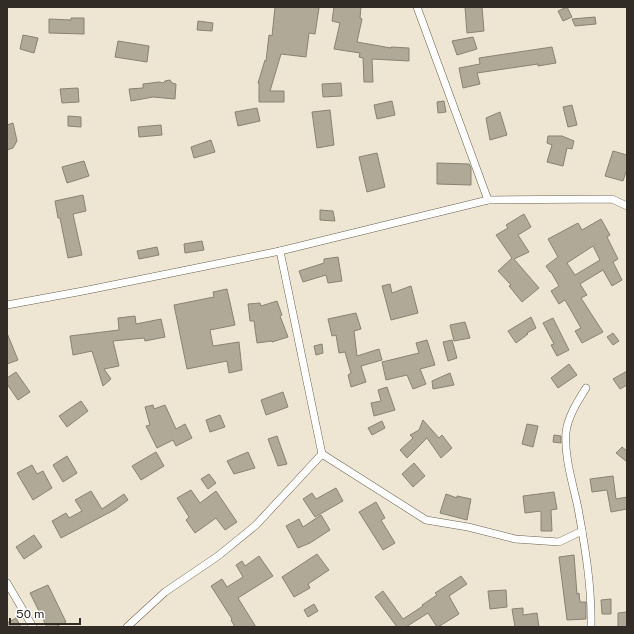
<svg xmlns="http://www.w3.org/2000/svg" width="634" height="634" font-family="'Public Sans',sans-serif">
  <style>
    .building { fill: #b1a997; stroke: #8a8372; fill-rule: evenodd }
    .lines { fill: none; stroke-linecap: round; stroke-linejoin: round }
    .street-casing { stroke: #696251; stroke-width: 8 }
    .street { stroke: #fff; stroke-width: 7 }
  </style>
  <rect width="100%" height="100%" fill="#eee5d2"/>
  <!-- building -->
  <g class="building">
    <path d="M275 7H314L319 8 315 34 309 33 306 57 281 54 270 91H284V102H259V83H258L265 60 266 61 269 35 272 36Z"/>
    <path d="M334 7H361L360 18 362 19 357 42 391 48V47L409 48V61L372 59 373 82H364L363 58 359 57 360 53 334 49 340 23 332 21Z"/>
    <path d="M465 7H482L484 31 467 33Z"/>
    <path d="M567 7 572 17 563 21 558 11Z"/>
    <path d="M595 17 596 24 575 26 572 19Z"/>
    <path d="M71 18H84V34L49 33V19L71 20Z"/>
    <path d="M198 21 213 23 212 31 197 30Z"/>
    <path d="M23 35 38 38 34 53 20 49Z"/>
    <path d="M473 37 477 49 457 55 452 41Z"/>
    <path d="M118 41 149 46 147 62 115 57Z"/>
    <path d="M552 47 556 63 538 66V64L477 73 480 84 463 88 459 68 480 64 479 58Z"/>
    <path d="M170 80 172 83 176 84 175 99 153 97 131 101 129 89 143 88V84L159 82 163 83 165 81Z"/>
    <path d="M341 83 342 96 323 97 322 84Z"/>
    <path d="M78 88 79 102 62 103 60 89Z"/>
    <path d="M392 101 395 115 377 119 374 105Z"/>
    <path d="M444 101 446 112 438 113 437 102Z"/>
    <path d="M572 105 577 125 568 127 563 107Z"/>
    <path d="M257 108 260 121 238 126 235 112Z"/>
    <path d="M330 110 334 145 317 148 312 112Z"/>
    <path d="M500 112 507 135 490 140 486 118Z"/>
    <path d="M68 116 81 117V127L68 126Z"/>
    <path d="M13 123 17 141 13 148 7 150V125Z"/>
    <path d="M161 125 162 135 139 137 138 127Z"/>
    <path d="M548 136H562L574 141 572 149 567 148 563 166 547 162 552 145 547 143Z"/>
    <path d="M211 140 215 152 194 158 191 147Z"/>
    <path d="M613 151 627 155V169L623 181 605 176Z"/>
    <path d="M377 153 385 187 367 192 359 157Z"/>
    <path d="M84 161 89 176 67 183 62 167Z"/>
    <path d="M437 163 469 164 471 168V185L437 184Z"/>
    <path d="M83 195 86 211 73 214 82 255 68 258 60 218H58L55 201Z"/>
    <path d="M320 210 333 211 335 221 320 220Z"/>
    <path d="M524 214 531 227 518 235 529 252 514 259 539 288 522 302 509 286 511 285 498 271 512 258 496 235 508 228 506 225Z"/>
    <path d="M601 219 610 235 607 237 618 259 613 262 622 280 612 286 603 270 580 284 587 295 581 298 603 332 582 343 575 331 581 328 565 300 559 304 551 291 559 286 551 272H550L546 266 558 257 548 239 578 223 582 230ZM593 246 600 260 575 275 567 263Z"/>
    <path d="M202 241 204 250 185 253 184 244Z"/>
    <path d="M157 247 159 255 139 259 137 251Z"/>
    <path d="M338 257 342 281 328 283 326 275 303 282 299 271 324 263V259Z"/>
    <path d="M390 284 392 293 411 286 418 313 391 320 382 286Z"/>
    <path d="M227 289 235 325 210 330 213 346 239 342 242 370 229 373 227 361 187 369 174 305 214 297 213 292Z"/>
    <path d="M277 301 282 315 280 316 288 337 272 342V341L257 343 254 321H250L248 304 260 303 261 306Z"/>
    <path d="M356 313 361 329 354 331 357 356 379 349 382 360 361 366 366 382 351 387 348 375 351 373 345 352 339 353 336 335 332 336 328 319Z"/>
    <path d="M135 316 136 324 161 319 165 337 145 341 144 338 113 341 119 366 104 369 111 379 103 386 92 351 73 355 70 336 119 330 118 318Z"/>
    <path d="M531 317 536 328 527 333 528 334 516 343 508 331Z"/>
    <path d="M553 318 569 350 557 356 551 345 554 344 543 323Z"/>
    <path d="M465 322 470 338 454 341 450 325Z"/>
    <path d="M7 333 18 360 7 364Z"/>
    <path d="M613 333 619 341 613 345 607 337Z"/>
    <path d="M427 340 435 365 420 369 426 384 413 389 407 375 386 380 382 362 419 353 416 343Z"/>
    <path d="M452 340 457 358 448 361 443 342Z"/>
    <path d="M322 344 323 353 316 355 314 346Z"/>
    <path d="M569 364 577 375 558 388 551 378Z"/>
    <path d="M627 371V385L620 389 613 379Z"/>
    <path d="M16 372 30 392 18 400 7 384V378Z"/>
    <path d="M450 373 454 385 433 389 432 381Z"/>
    <path d="M387 387 395 410 374 416 371 403 381 401 378 390Z"/>
    <path d="M283 392 288 407 266 415 261 400Z"/>
    <path d="M81 401 88 411 67 427 59 416Z"/>
    <path d="M153 405 154 409 165 405 176 429 185 424 192 438 176 446 173 440 157 448 146 426 150 425 145 407Z"/>
    <path d="M220 415 225 427 210 432 206 420Z"/>
    <path d="M423 420 439 438 442 435 452 448 441 458 427 438 407 458 400 450 413 438 410 435 419 430Z"/>
    <path d="M382 421 385 428 372 435 368 428Z"/>
    <path d="M527 424 538 426 533 447 522 444Z"/>
    <path d="M554 435 561 436V443L553 442Z"/>
    <path d="M277 436 287 464 278 466 268 439Z"/>
    <path d="M622 447 627 451V462L616 453Z"/>
    <path d="M156 452 164 466 141 480 132 466Z"/>
    <path d="M248 452 255 468 234 474 227 461Z"/>
    <path d="M67 456 77 473 63 482 53 465Z"/>
    <path d="M414 463 425 476 413 487 402 474Z"/>
    <path d="M32 465 37 474 43 471 52 488 33 500 17 473Z"/>
    <path d="M209 474 216 483 208 489 201 479Z"/>
    <path d="M613 476 616 499 627 497V509L611 512 607 490 592 492 590 479Z"/>
    <path d="M336 488 343 501 315 517 303 499 312 493 316 499Z"/>
    <path d="M191 490 200 503 216 491 237 522 225 530 216 518 195 533 186 520 189 517 177 498Z"/>
    <path d="M91 491 102 509 124 494 128 500 116 509 61 538 52 521 66 513 69 518 82 511 75 500Z"/>
    <path d="M554 492 557 509 551 510 552 531H541V511L525 513 523 496Z"/>
    <path d="M446 494 457 498V496L471 499 467 520 440 513Z"/>
    <path d="M376 502 385 518 381 520 395 543 383 550 359 512Z"/>
    <path d="M321 515 330 530 310 543 298 548 286 526 299 519 303 527Z"/>
    <path d="M34 535 42 547 24 559 16 547Z"/>
    <path d="M317 554 329 570 308 584 310 588 294 597 282 577Z"/>
    <path d="M574 555 577 594 579 593 580 602H586V619L567 620 559 557Z"/>
    <path d="M259 556 273 576 238 598 256 627H235L231 620 232 619 211 586 222 579 227 587 243 577 236 565 242 561 245 566Z"/>
    <path d="M461 576 467 584 449 596 459 614 438 627H437L428 613 406 627H397L375 597 383 591 403 619 423 606 422 605 437 595 435 593Z"/>
    <path d="M48 585 66 622 55 627H47L30 593Z"/>
    <path d="M506 590 507 607 490 609 488 591Z"/>
    <path d="M611 599V614H602L601 600Z"/>
    <path d="M314 604 318 611 308 617 304 610Z"/>
    <path d="M523 608V615L537 613 539 627H515L512 609Z"/>
    <path d="M627 612V627H618V613Z"/>
    <path d="M16 618 21 627H7V623Z"/>
  </g>
  <g class="lines">
    <!-- street casing -->
    <g class="street-casing">
      <g id="street">
        <path d="M417 7 488 200"/>
        <path d="M280 251 322 454 426 520 468 527 515 539 559 542 582 531"/>
        <path d="M7 305 83 291 280 251 488 200 612 199 627 206"/>
        <path d="M586 388C578 401 568 416 566 432 564 457 573 484 578 508 585 547 592 587 591 627"/>
        <path d="M7 583 33 627"/>
        <path d="M127 627 165 592 218 556 256 525 322 454"/>
      </g>
    </g>
    <!-- street -->
    <use href="#street" class="street"/>
  </g>
  <!-- border -->
  <rect width="634" height="634" fill="none" stroke="#312d26" stroke-width="16"/>
  <!-- scale -->
  <path d="M10 618v6h70v-6" fill="none" stroke="#312d26" stroke-width="2"/>
  <text x="16" y="618" font-size="12" fill="#312d26" stroke="#ffffff" stroke-width="3" paint-order="stroke">50 m</text>
</svg>
